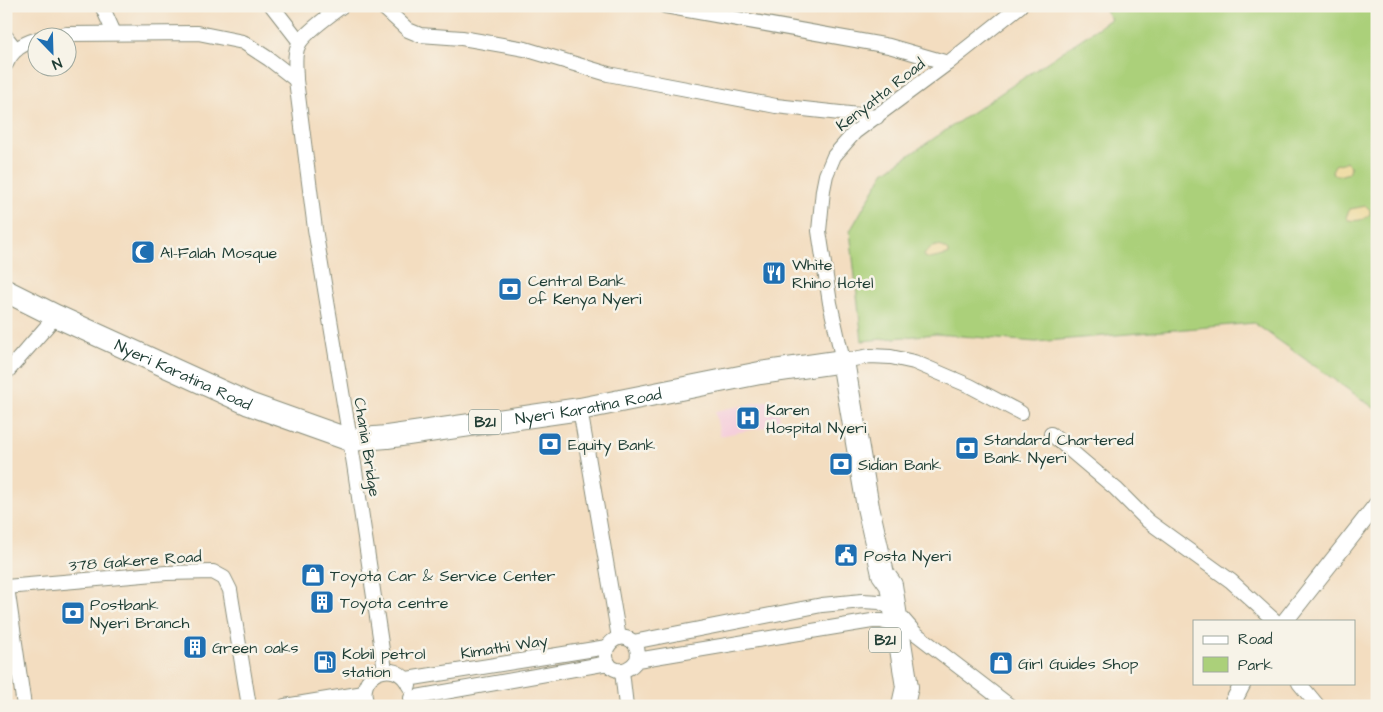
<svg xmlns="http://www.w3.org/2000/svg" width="1383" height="712" font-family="'Architects Daughter',sans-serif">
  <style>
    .built { fill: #f5cfdb }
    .green { fill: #abd07a; stroke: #658657 }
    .sand { fill: #eeda9e; stroke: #868c69 }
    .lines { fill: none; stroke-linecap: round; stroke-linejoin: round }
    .minor-casing { stroke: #898d7a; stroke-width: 16 }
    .tertiary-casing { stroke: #898d7a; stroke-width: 18 }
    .trunk-casing { stroke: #898d7a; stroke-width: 24 }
    .minor { stroke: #fff; stroke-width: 14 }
    .tertiary { stroke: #fff; stroke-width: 16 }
    .trunk { stroke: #fff; stroke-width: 22 }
    .labels { text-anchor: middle; stroke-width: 5; stroke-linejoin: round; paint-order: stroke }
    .shield { fill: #f7f3e8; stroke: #60746a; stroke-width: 1 }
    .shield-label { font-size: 15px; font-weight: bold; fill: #1f3d34 }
    .street-label { font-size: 16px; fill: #1f3d34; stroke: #f7f3e8 }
    .poi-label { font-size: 16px; fill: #1f3d34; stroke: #f7f3e8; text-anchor: start }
  </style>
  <rect width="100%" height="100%" fill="#f7f3e8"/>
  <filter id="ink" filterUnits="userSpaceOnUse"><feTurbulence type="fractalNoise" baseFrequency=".02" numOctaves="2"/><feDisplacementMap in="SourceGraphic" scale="10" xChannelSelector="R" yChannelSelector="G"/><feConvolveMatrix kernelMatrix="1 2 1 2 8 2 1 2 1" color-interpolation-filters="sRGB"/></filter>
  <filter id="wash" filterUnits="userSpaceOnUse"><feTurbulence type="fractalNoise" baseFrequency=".0096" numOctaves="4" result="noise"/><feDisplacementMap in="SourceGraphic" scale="20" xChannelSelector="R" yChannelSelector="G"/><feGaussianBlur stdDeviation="1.12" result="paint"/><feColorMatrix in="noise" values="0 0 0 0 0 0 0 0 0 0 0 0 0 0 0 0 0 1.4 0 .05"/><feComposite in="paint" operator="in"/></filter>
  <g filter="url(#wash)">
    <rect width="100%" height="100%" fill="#f3ddc0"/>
    <!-- built -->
    <path class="built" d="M776 399 781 424 720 436 715 411Z"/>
    <!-- green -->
    <path class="green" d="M1102 6H1377V410L1254 323 1036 342 936 334 862 341 850 231 884 172 1111 19Z"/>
    <!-- sand -->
    <g class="sand">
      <path d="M1346 162 1351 167 1349 173 1338 176 1333 174 1332 171 1335 165Z"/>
      <path d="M1366 206 1370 210V214C1363 221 1357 221 1348 220L1346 217 1350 209Z"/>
      <path d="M936 246 943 247 948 251V255L930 259 925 257 924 255 930 248Z"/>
    </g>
  </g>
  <g filter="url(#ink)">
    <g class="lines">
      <!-- minor casing -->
      <g class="minor-casing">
        <g id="minor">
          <path d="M102 6 114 33"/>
          <path d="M272 6 300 42"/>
          <path d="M342 6C331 14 307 32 300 42 293 53 296 68 296 80L315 229 354 464 385 670"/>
          <path d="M382 6 408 30 420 35 462 38 525 49 608 74 776 106 877 117"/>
          <path d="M665 6 889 46 948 63"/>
          <path d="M1020 6 948 63 855 132 834 156 826 175 823 190 819 231 830 303 843 361 870 356 891 357 914 362 970 386 1021 413"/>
          <path d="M6 37 16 50"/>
          <path d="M45 38 67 34 198 33 243 42 269 59 296 80"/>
          <path d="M6 64C13 49 22 44 38 39"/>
          <path d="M6 373 56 316"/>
          <path d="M580 409 619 638"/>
          <path d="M1051 434 1116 489 1148 521 1231 581 1275 621"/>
          <path d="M6 587 166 573 213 572 224 578 230 590 249 706"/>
          <path d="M7 587 24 706"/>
          <path d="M633 642 822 605 862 601 880 602 895 610 915 633 1010 706"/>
          <path d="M637 660C643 637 614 628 606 651 604 672 626 677 637 660L872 621H882L904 628"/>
          <path d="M622 671 626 706"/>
          <path d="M407 679 607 647"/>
          <path d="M1299 683 1318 706"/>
          <path d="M411 698 608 663"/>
          <path d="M285 706 364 693"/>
          <path d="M368 706C352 675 396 655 409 686"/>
        </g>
      </g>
      <!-- tertiary casing -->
      <g class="tertiary-casing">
        <g id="tertiary">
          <path d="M1285 621 1377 504"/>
          <path d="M1231 706 1243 683"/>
        </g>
      </g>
      <!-- trunk casing -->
      <g class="trunk-casing">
        <g id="trunk">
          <path id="s1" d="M6 291 56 316 249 404 350 440 387 437 580 409 760 373 843 361 868 507 883 574 891 585 907 687 903 705"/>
        </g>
      </g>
      <!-- minor -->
      <use href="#minor" class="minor"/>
      <!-- tertiary -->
      <use href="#tertiary" class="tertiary"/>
      <!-- trunk -->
      <use href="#trunk" class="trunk"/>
    </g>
  </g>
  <!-- icons -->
  <defs>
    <g id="mosque-square" transform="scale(1.25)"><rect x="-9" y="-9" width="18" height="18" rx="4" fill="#1f6fb2" stroke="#f7f3e8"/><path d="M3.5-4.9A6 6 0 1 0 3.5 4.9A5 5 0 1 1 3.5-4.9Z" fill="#fff"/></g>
    <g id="restaurant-square" transform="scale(1.25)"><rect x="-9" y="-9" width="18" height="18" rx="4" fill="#1f6fb2" stroke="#f7f3e8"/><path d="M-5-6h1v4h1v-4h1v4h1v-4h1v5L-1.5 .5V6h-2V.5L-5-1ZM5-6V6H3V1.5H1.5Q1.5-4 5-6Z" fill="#fff"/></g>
    <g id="bank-square" transform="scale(1.25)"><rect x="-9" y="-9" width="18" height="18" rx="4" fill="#1f6fb2" stroke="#f7f3e8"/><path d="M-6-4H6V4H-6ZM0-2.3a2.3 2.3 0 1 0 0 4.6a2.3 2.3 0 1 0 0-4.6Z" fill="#fff"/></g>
    <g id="hospital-square" transform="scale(1.25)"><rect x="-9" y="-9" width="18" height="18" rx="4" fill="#1f6fb2" stroke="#f7f3e8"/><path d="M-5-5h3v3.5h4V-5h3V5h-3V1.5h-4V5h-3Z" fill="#fff"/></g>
    <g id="civic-square" transform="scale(1.25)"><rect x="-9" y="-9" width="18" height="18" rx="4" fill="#1f6fb2" stroke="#f7f3e8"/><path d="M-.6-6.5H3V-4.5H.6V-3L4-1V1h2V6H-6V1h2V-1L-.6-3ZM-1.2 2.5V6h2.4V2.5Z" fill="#fff"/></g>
    <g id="shop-square" transform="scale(1.25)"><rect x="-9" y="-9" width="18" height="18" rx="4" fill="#1f6fb2" stroke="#f7f3e8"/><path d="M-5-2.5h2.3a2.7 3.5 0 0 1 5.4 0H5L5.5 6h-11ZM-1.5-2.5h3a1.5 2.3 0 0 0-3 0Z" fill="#fff"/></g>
    <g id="building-square" transform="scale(1.25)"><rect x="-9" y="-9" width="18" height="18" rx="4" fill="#1f6fb2" stroke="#f7f3e8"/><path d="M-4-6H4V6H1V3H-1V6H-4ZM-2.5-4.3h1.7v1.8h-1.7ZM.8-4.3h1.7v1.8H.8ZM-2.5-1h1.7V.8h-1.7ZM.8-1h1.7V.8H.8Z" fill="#fff"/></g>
    <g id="fuel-square" transform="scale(1.25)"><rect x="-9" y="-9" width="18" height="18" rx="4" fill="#1f6fb2" stroke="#f7f3e8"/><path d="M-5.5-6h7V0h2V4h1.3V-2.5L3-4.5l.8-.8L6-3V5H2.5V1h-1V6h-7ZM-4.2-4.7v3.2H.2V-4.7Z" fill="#fff"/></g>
  </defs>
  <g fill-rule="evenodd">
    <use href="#mosque-square" x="143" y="252"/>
    <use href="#restaurant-square" x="774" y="273"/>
    <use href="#bank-square" x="510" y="289"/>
    <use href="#hospital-square" x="748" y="418"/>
    <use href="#bank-square" x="550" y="444"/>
    <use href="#bank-square" x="967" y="448"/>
    <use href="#bank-square" x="841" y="464"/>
    <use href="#civic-square" x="846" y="555"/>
    <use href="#shop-square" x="313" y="575"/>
    <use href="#building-square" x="322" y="602"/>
    <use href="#bank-square" x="73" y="613"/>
    <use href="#building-square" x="195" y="647"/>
    <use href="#fuel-square" x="325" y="662"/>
    <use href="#shop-square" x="1001" y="663"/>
  </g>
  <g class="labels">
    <!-- shield labels -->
    <g class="shield">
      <rect x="469" y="409.5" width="32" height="25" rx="4"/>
      <rect x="869" y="627.5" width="32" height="25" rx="4"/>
    </g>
    <g class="shield-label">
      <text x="485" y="427">B21</text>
      <text x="885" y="645">B21</text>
    </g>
    <!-- street labels -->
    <g class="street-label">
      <text transform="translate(880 94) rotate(-38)" y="6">Kenyatta Road</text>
      <text dy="6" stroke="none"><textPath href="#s1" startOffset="196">Nyeri Karatina Road</textPath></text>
      <text dy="6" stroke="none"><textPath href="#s1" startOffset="616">Nyeri Karatina Road</textPath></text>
      <text transform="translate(368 447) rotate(81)" y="6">Chania Bridge</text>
      <text transform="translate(135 560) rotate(-4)" y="6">378 Gakere Road</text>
      <text transform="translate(504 646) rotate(-9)" y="6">Kimathi Way</text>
    </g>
    <!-- poi labels -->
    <g class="poi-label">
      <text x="160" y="258">Al-Falah Mosque</text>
      <text x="792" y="270">White<tspan x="792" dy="18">Rhino Hotel</tspan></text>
      <text x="528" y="286">Central Bank<tspan x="528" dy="18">of Kenya Nyeri</tspan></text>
      <text x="766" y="415">Karen<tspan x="766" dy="18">Hospital Nyeri</tspan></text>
      <text x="984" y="445">Standard Chartered<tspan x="984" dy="18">Bank Nyeri</tspan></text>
      <text x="568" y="450">Equity Bank</text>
      <text x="858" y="470">Sidian Bank</text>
      <text x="864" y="561">Posta Nyeri</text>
      <text x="330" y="581">Toyota Car &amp; Service Center</text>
      <text x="340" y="608">Toyota centre</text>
      <text x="90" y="610">Postbank<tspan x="90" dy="18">Nyeri Branch</tspan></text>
      <text x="212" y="653">Green oaks</text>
      <text x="342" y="659">Kobil petrol<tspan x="342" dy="18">station</tspan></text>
      <text x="1018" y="669">Girl Guides Shop</text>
    </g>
  </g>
  <!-- margin -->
  <rect width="1383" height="712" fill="none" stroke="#f7f3e8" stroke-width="25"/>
  <!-- legend -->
  <rect x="1193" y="620" width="162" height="65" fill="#f7f3e8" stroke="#a1aaa0"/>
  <rect x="1203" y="636" width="25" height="8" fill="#ffffff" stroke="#a1aaa0"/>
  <text x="1238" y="644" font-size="15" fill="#1f3d34">Road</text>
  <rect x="1203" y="657" width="25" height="15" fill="#abd07a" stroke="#a1aaa0"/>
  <text x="1238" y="670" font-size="15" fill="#1f3d34">Park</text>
  <!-- north arrow -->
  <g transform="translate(52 52) rotate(157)"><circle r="24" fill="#f7f3e8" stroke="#a1aaa0"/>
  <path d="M0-4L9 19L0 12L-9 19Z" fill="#1f6fb2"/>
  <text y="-8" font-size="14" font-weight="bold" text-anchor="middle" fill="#1f3d34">N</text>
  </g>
</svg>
